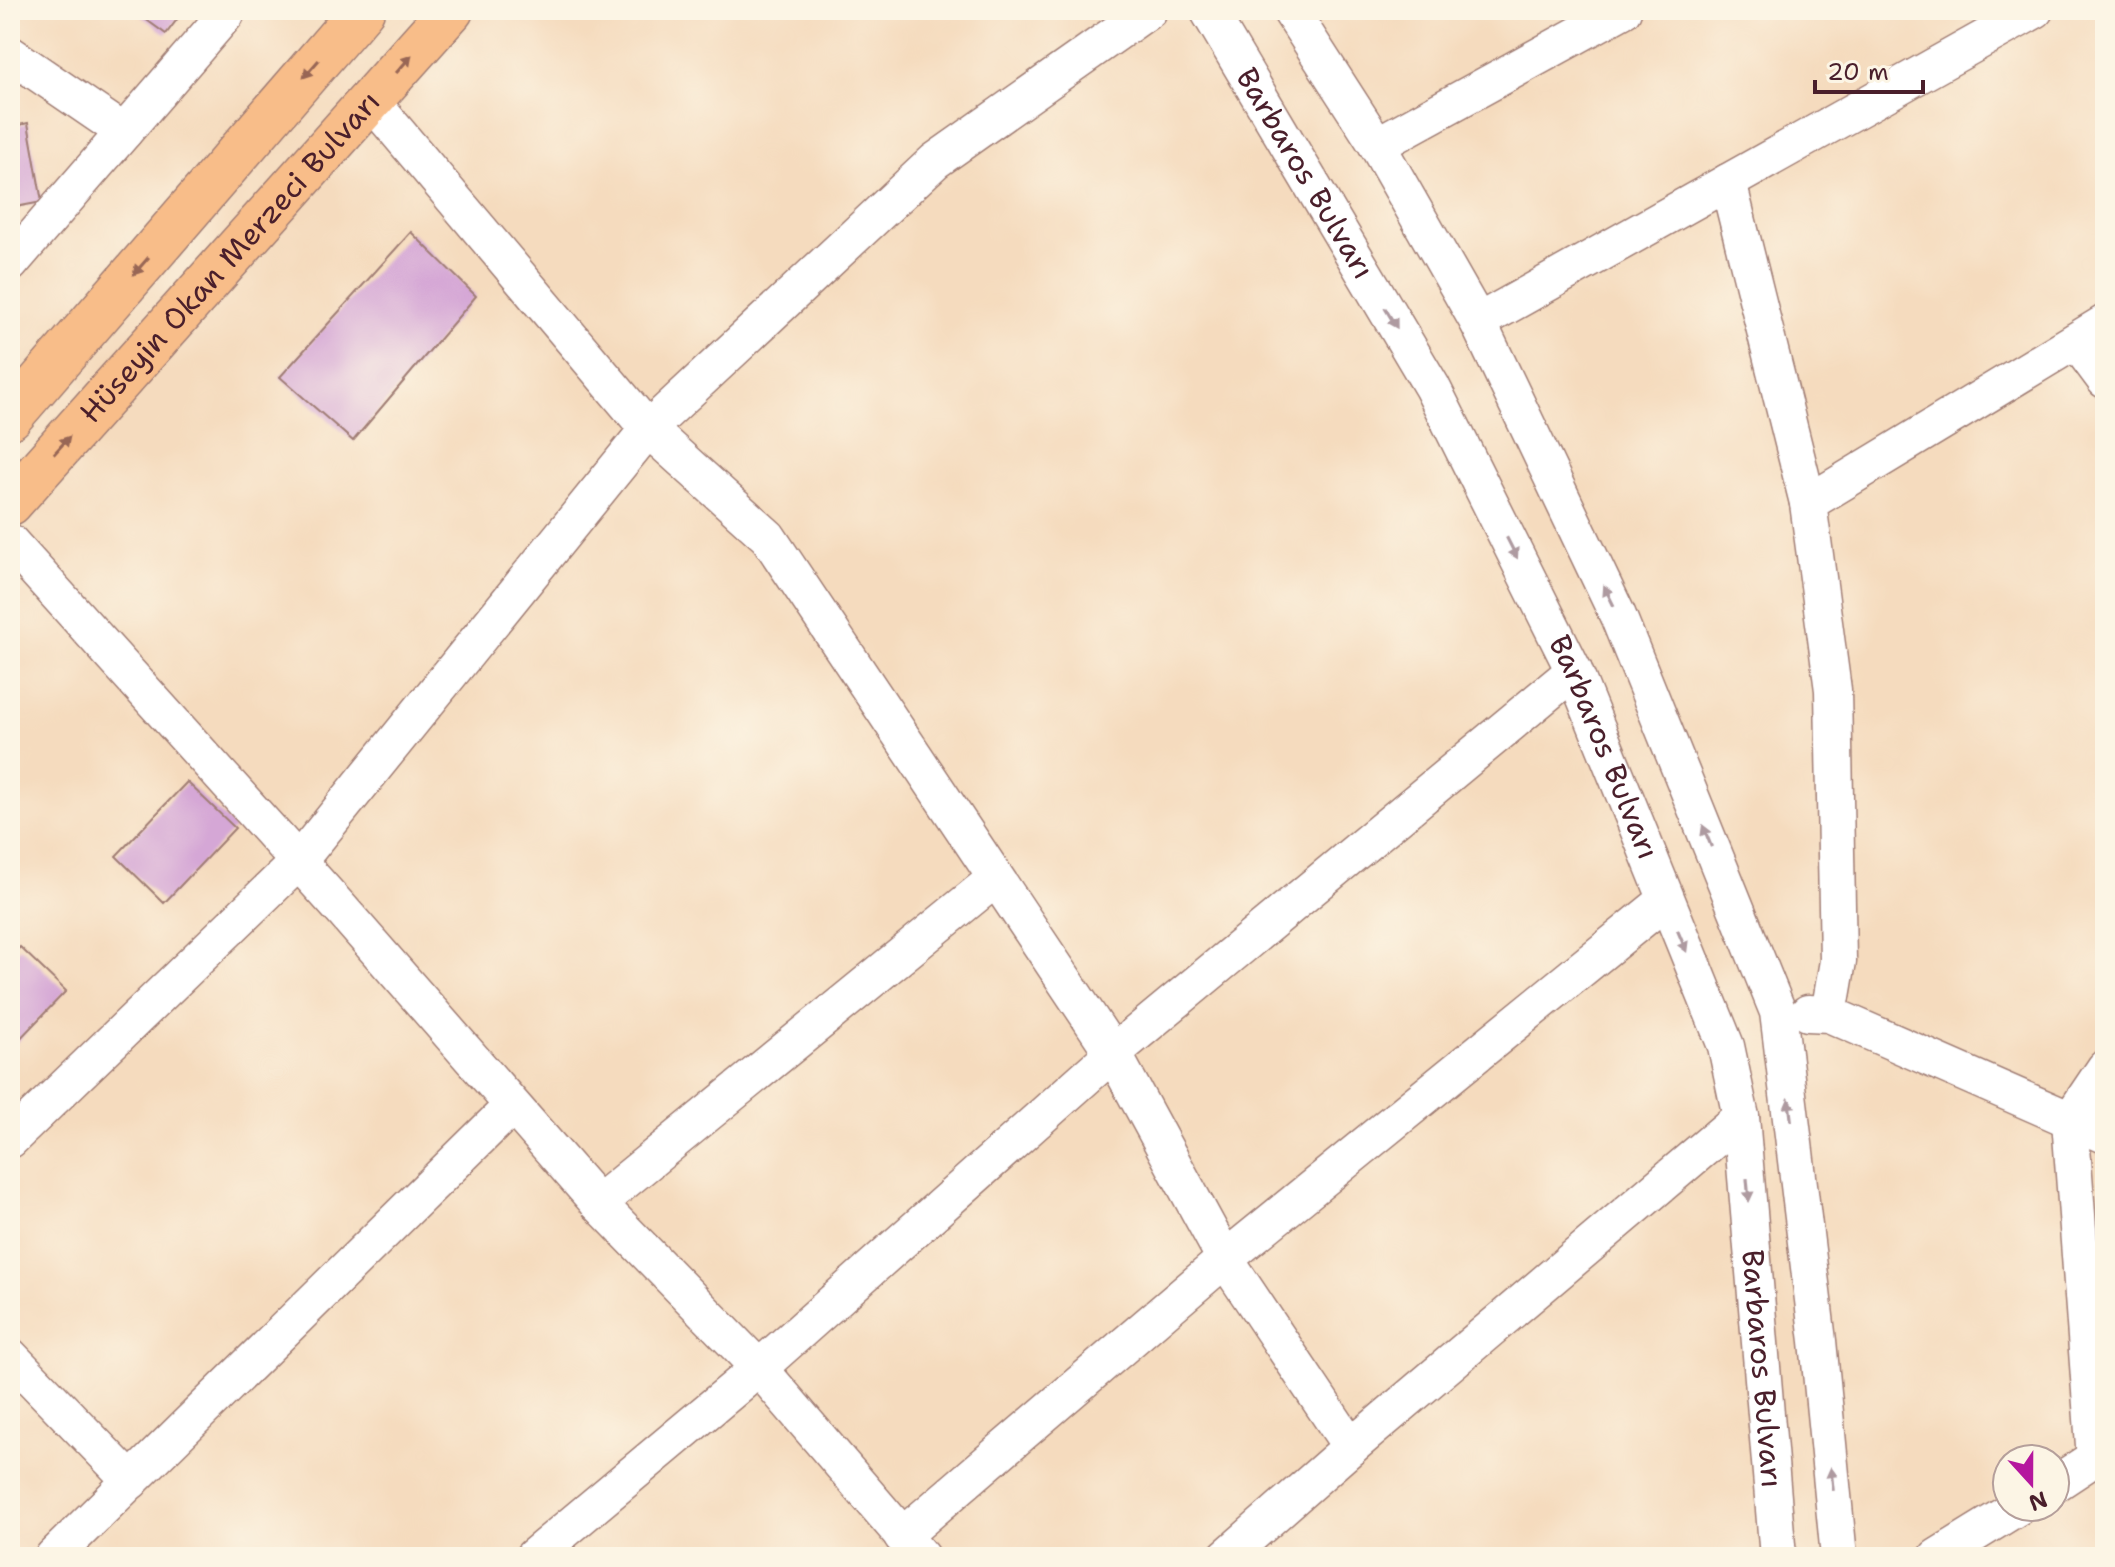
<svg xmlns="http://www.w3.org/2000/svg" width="2115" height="1567" font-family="'Shantell Sans',sans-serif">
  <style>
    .building { fill: #d5a7d6 }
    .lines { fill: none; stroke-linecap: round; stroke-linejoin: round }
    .minor-casing { stroke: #a07d74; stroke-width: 39 }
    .major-casing { stroke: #a07d74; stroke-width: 47 }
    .minor { stroke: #fff; stroke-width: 36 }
    .major { stroke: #f8bd89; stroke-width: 44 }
    .oneway { fill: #986655 }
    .oneway2 { fill: #ae9aa0 }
    .labels { text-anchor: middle; stroke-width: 6; stroke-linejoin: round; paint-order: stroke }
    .street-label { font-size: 30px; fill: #4a1f2b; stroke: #fcf5e5 }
  </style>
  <rect width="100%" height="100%" fill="#fcf5e5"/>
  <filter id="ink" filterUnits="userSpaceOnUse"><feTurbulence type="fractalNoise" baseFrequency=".0125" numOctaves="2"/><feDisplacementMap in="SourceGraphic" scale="16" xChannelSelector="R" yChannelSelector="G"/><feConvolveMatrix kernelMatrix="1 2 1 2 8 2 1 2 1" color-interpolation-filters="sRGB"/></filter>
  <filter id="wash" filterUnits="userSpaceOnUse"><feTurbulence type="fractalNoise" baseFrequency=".006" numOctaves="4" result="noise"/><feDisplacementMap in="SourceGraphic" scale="32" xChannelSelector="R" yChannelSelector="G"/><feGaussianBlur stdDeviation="1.8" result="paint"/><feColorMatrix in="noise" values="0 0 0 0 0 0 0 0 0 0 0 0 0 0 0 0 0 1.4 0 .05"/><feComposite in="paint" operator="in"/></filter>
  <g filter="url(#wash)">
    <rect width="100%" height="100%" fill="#f5dbbe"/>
    <g id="blocks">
      <!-- building -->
      <g class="building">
        <path d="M133 10H184L166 34Z"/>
        <path d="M28 123 42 202 10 208V127Z"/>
        <path d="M411 232 476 296 353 441 280 377Z"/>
        <path d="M187 782 235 828 164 903 116 856Z"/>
        <path d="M20 947 66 991 10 1049V957Z"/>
      </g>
    </g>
  </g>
  <g filter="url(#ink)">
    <use href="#blocks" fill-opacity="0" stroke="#a07d74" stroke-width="2"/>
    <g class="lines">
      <!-- minor casing -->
      <g class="minor-casing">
        <g id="minor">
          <path id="s1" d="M1208 10 1432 387 1574 671 1726 1046 1741 1117 1778 1557"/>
          <path d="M1290 10 1377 145 1478 322 1618 616 1778 1012 1818 1341 1839 1557"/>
          <path d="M10 54 124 132"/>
          <path d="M372 102 648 429 768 537 1113 1053 1225 1259 1351 1447"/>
          <path d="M1377 145 1623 10"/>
          <path d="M1728 182 1808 503 1833 690 1838 961 1829 1014"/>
          <path d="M10 264 226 14"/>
          <path d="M1478 322 2035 10"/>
          <path d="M2076 341 2105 380"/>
          <path d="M1808 503 2105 323"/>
          <path d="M10 542 341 909 598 1203 759 1368 921 1557"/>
          <path d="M1808 1013 1829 1014 2105 1135"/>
          <path d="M10 1140 297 863 648 429 935 161 1149 10"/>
          <path d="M598 1203 995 879"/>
          <path d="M10 1356 131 1481"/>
          <path d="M2095 1459 2070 1120 2105 1068"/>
          <path d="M2055 1484 2105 1451"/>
          <path d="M902 1536 1225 1259 1665 901"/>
          <path d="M53 1557 512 1106"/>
          <path d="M533 1557 759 1368 1113 1053 1574 671"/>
          <path d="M1226 1557 1351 1447 1741 1117"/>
          <path d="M1937 1557 2018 1507"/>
        </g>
      </g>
      <!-- major casing -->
      <g class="major-casing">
        <g id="major">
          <path d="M10 417 362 10"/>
          <path id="s2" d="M10 503 451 10"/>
        </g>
      </g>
      <!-- minor -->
      <use href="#minor" class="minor"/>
      <!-- major -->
      <use href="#major" class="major"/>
    </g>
    <!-- one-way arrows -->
    <defs><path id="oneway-solid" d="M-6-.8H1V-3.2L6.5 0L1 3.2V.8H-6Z" transform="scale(2)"/></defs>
    <g class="oneway">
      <use href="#oneway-solid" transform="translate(404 64) rotate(-49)"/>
      <use href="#oneway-solid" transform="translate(311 69) rotate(131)"/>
      <use href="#oneway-solid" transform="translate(141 266) rotate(131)"/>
      <use href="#oneway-solid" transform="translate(62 445) rotate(-48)"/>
    </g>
    <g class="oneway2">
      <use href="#oneway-solid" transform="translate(1391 318) rotate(59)"/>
      <use href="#oneway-solid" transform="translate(1512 548) rotate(63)"/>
      <use href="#oneway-solid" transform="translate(1609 596) rotate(-116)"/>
      <use href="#oneway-solid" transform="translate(1707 836) rotate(-112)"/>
      <use href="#oneway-solid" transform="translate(1682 941) rotate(67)"/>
      <use href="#oneway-solid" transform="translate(1790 1110) rotate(-97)"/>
      <use href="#oneway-solid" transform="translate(1748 1190) rotate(85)"/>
      <use href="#oneway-solid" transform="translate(1832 1479) rotate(-96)"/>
    </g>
  </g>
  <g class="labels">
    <!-- street labels -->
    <g class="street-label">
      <text dy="10" stroke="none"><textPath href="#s1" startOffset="190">Barbaros Bulvarı</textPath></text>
      <text dy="10" stroke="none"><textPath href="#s2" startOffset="330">Hüseyin Okan Merzeci Bulvarı</textPath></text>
      <text dy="10" stroke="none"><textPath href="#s1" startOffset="838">Barbaros Bulvarı</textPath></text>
      <text dy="10" stroke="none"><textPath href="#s1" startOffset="1486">Barbaros Bulvarı</textPath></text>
    </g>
  </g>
  <!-- margin -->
  <rect width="2115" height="1567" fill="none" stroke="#fcf5e5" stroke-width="40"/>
  <!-- north arrow -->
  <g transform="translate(2031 1483) rotate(159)"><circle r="38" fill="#fcf5e5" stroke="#b59f9b" stroke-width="2"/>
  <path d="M0-6L14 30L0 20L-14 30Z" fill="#b5179e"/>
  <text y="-12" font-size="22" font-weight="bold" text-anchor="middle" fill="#4a1f2b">N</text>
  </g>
  <!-- scale -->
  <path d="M1815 80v12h108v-12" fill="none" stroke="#4a1f2b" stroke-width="4"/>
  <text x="1827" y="80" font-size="24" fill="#4a1f2b" stroke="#fcf5e5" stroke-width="6" paint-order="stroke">20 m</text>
</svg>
